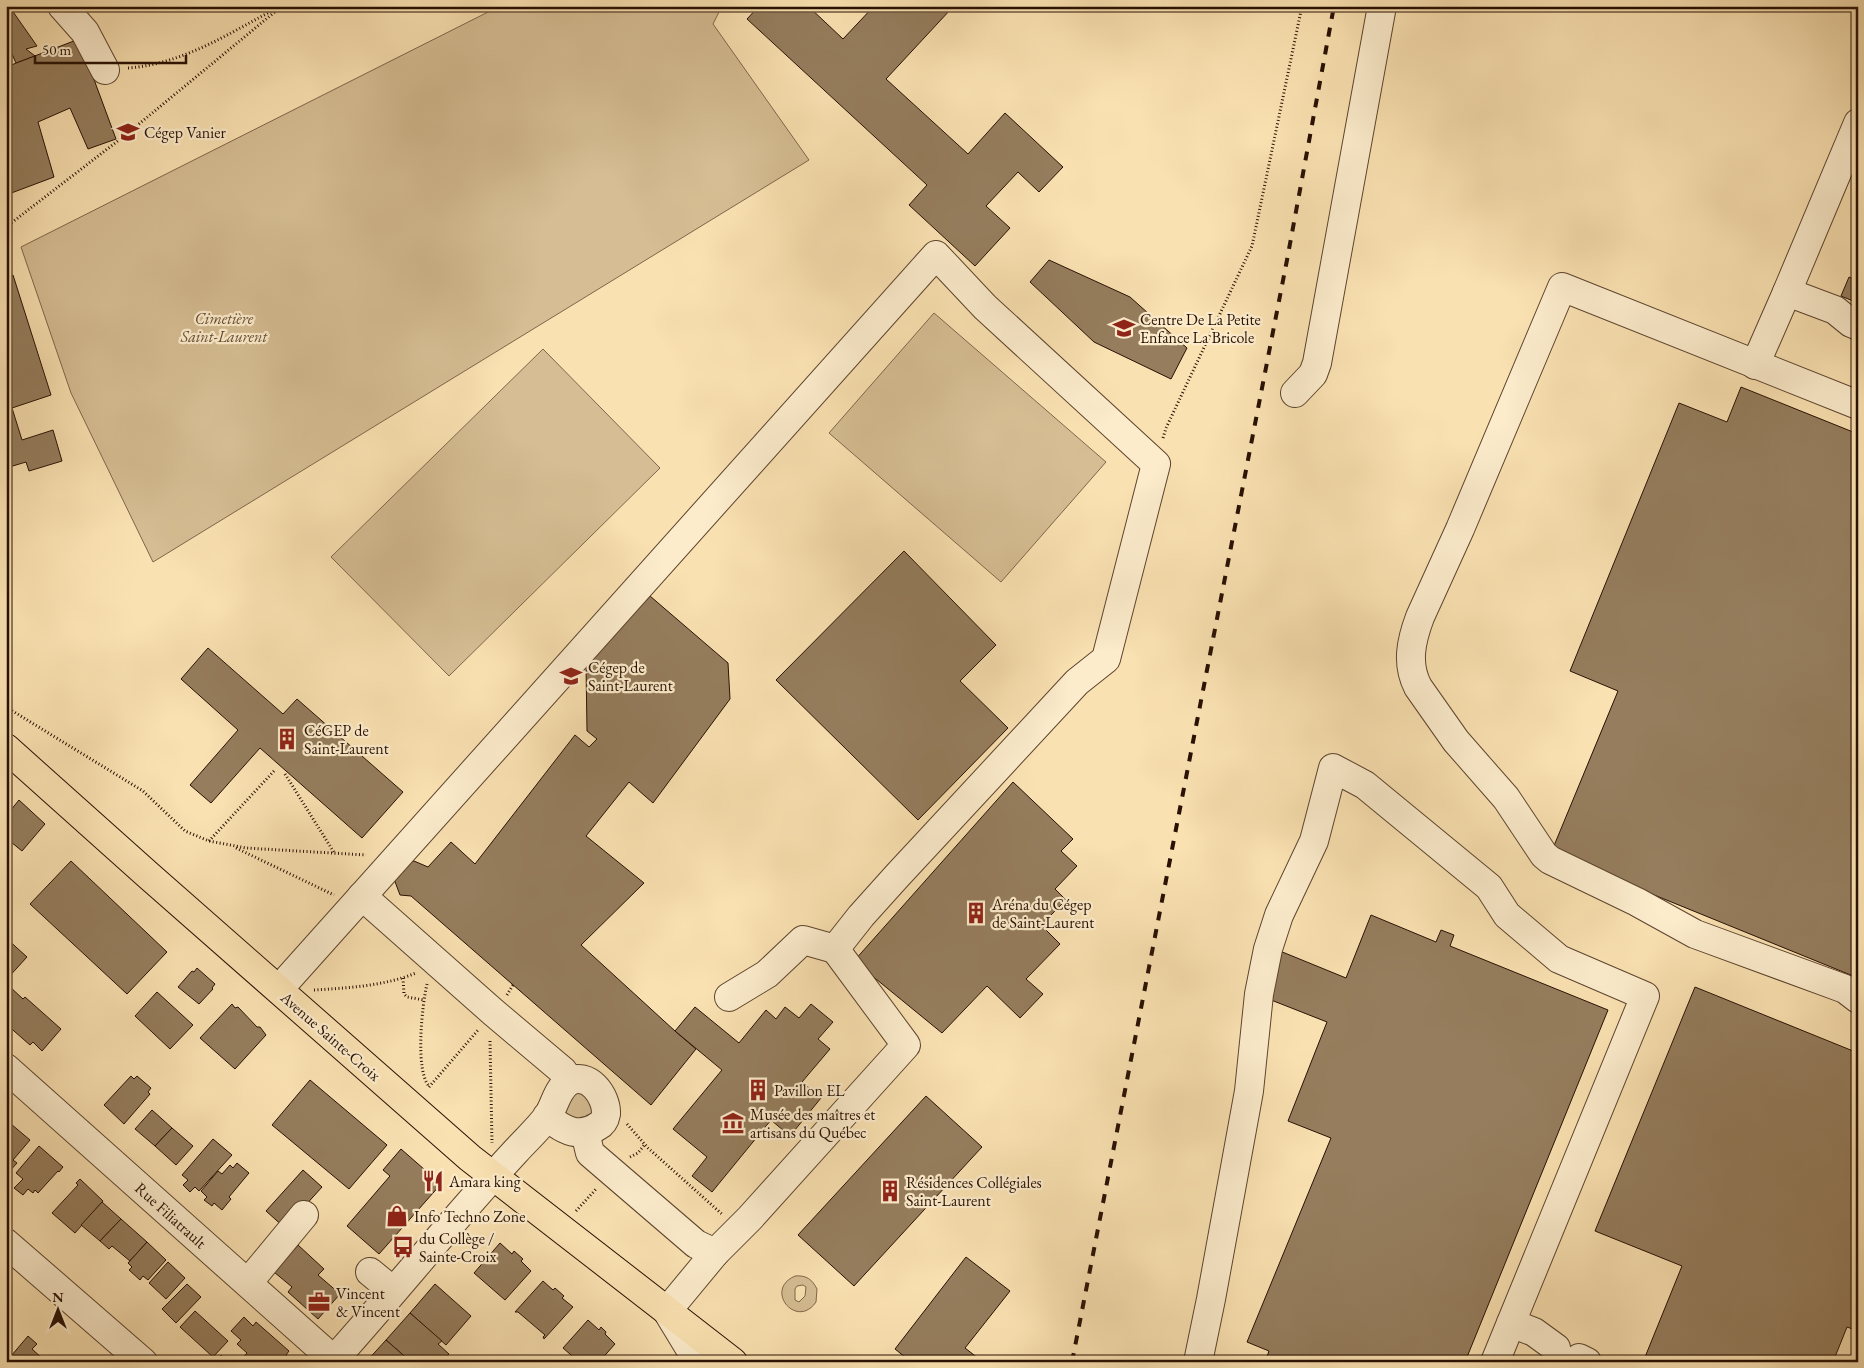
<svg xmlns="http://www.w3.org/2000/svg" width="1864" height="1368" font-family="'EB Garamond',serif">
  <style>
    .green { fill: #d6bd93; stroke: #7f664b; fill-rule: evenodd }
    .building { fill: #957d5d; stroke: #281003 }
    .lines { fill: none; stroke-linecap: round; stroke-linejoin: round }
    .minor-casing { stroke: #5c442e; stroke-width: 30 }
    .major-casing { stroke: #281003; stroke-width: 30 }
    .path { stroke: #281003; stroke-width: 3; stroke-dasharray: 1 2.5; stroke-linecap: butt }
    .minor { stroke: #fceccc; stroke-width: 28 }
    .major { stroke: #fae1b1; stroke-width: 28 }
    .rail { stroke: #281003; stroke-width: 4; stroke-dasharray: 9 9; stroke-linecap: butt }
    .labels { text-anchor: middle; stroke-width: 4.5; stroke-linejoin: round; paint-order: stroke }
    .poi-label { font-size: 16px; fill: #281003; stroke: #fceccc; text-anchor: start }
    .park-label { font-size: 16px; font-style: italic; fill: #654d35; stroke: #fceccc }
    .street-label { font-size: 16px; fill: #281003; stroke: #fceccc }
  </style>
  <rect width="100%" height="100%" fill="#fae1b1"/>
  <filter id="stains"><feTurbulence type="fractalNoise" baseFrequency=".004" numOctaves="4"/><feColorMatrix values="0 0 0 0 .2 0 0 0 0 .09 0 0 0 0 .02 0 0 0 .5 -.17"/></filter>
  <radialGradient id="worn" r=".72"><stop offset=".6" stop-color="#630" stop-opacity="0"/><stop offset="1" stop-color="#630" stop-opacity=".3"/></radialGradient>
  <!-- green -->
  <g class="green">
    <path d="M500 6H722L713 24 809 160 153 562 71 393 21 247Z"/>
    <path d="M934 313 1106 462 1001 582 829 433Z"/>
    <path d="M543 349 660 468 449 676 331 557Z"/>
    <path d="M571 1091 591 1094 592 1112C584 1122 571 1121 564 1110Z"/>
    <path d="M795 1276C806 1275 812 1279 817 1289L816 1302C797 1330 763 1290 795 1276ZM803 1285 806 1287 805 1296 799 1302 795 1300V1289L797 1286Z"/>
  </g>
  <!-- building -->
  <g class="building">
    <path d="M6 6H9L37 46 26 49 35 56 16 63 12 54 6 56Z"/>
    <path d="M759 6H808L843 39 874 6H948L951 9 886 79 968 154 1005 113 1063 167 1039 192 1018 172 986 206 1010 228 975 266 909 205 927 185 747 19Z"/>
    <path d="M79 39 116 139 88 149 70 108 38 122 54 177 6 195V67Z"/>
    <path d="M1049 260 1130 297 1187 348 1171 379 1094 342 1030 282Z"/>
    <path d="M13 275 51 395 12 408 22 440 53 430 62 461 29 471 26 462 6 468V278Z"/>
    <path d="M1849 277 1858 281V303L1841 296Z"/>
    <path d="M1741 387 1858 434V978L1551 853 1618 691 1570 671 1679 403 1727 422Z"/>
    <path d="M904 551 996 645 960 681 1008 728 918 820 776 680Z"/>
    <path d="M650 596 728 663 730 699 653 803 629 782 586 836 644 883 581 945 675 1031 696 1049 651 1105 411 896 400 895 394 879 399 867 414 861 428 867 451 842 475 864 575 735 589 747 597 739 587 731 586 665Z"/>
    <path d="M208 648 283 714 297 699 403 792 362 838 260 748 211 803 190 785 238 730 181 679Z"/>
    <path d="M1013 782 1073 839 1061 851 1077 866 1055 889 1066 900 1041 925 1060 944 1026 979 1043 994 1020 1018 987 986 942 1033 854 961Z"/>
    <path d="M19 800 45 824 22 851 6 838V816Z"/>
    <path d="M71 861 167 952 127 994 30 904Z"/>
    <path d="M1371 915 1436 942 1441 930 1454 935 1450 946 1608 1010 1465 1362H1265L1269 1351 1247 1342 1331 1138 1288 1121 1327 1022 1266 998 1275 949 1346 978Z"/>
    <path d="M6 938 27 957 6 980Z"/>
    <path d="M197 968 215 984 212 988 213 989 199 1004 178 987 192 971 194 972Z"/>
    <path d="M9 986 23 999 25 997 61 1029 42 1051 33 1042 30 1045 6 1024V990Z"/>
    <path d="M1695 987 1858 1053V1331L1847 1327 1833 1362H1643L1682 1266 1595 1231Z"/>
    <path d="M157 992 193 1025 170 1049 135 1016Z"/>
    <path d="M232 1004 235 1008 238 1007 257 1027H260L266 1035 235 1069 200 1038Z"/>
    <path d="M811 1004 833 1022 818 1039 830 1049 802 1082 821 1098 790 1136 771 1120 712 1192 692 1176 707 1157 673 1129 722 1070 675 1031 695 1007 739 1043 766 1010 776 1019 785 1007 799 1018Z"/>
    <path d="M131 1076 134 1079 137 1076 151 1088 148 1092 150 1094 124 1124 104 1105Z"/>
    <path d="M310 1080 387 1145 349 1189 272 1125Z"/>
    <path d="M926 1096 982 1147 854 1286 798 1235Z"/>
    <path d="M152 1110 172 1128 155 1146 135 1129Z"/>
    <path d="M11 1124 30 1140 13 1160 17 1163 7 1174 6 1129Z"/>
    <path d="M172 1128 193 1146 176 1165 155 1146Z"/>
    <path d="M213 1139 232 1155 199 1191 195 1187 190 1192 183 1185 188 1180 182 1175Z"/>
    <path d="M39 1146 63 1167 59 1172 58 1171 38 1193 35 1190 33 1193 28 1189 23 1195 14 1188 23 1179 16 1173Z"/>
    <path d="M401 1149 441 1184 379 1254 347 1226 390 1176 383 1170Z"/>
    <path d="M237 1163 249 1173 229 1197 231 1199 222 1210 214 1203 212 1206 204 1200 207 1197 201 1191 218 1171 222 1174 230 1165 233 1168Z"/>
    <path d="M303 1170 322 1187 285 1228 266 1211Z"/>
    <path d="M80 1179 103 1201 75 1233 52 1213 78 1185 76 1183Z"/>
    <path d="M102 1202 121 1219 100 1241 81 1225Z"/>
    <path d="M121 1219 147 1242 130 1261 112 1246 109 1249 100 1241Z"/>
    <path d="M147 1242 166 1260 148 1280 143 1276 140 1280 129 1270 132 1267 128 1263Z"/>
    <path d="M500 1243 512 1254 514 1251 523 1259 521 1261 531 1271 505 1300 474 1273Z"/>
    <path d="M298 1245 324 1269 318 1275 340 1294 318 1319 288 1292 292 1287 274 1272Z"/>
    <path d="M966 1257 1010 1291 965 1348 983 1362H911L895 1349Z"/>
    <path d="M168 1262 185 1278 166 1299 149 1283Z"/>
    <path d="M543 1281 553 1290 555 1288 564 1296 562 1298 573 1307 544 1339 543 1337 545 1335 518 1312H515Z"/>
    <path d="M187 1284 201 1297 176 1323 162 1309Z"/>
    <path d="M435 1284 471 1316 446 1345 410 1313Z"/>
    <path d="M195 1311 228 1341 213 1357 180 1327Z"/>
    <path d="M410 1313 442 1341 438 1344 449 1354 442 1362H411L386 1340Z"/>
    <path d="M244 1317 253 1326 256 1322 289 1351 286 1355 291 1359 289 1362H239L247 1353 237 1344 241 1340 231 1331Z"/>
    <path d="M588 1320 599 1330 601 1327 606 1332 605 1334 615 1344 599 1362H579L563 1348Z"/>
    <path d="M6 1334 12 1339 6 1345Z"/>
    <path d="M28 1336 37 1344 32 1349 43 1359 40 1362H6Z"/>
    <path d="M386 1340 411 1362H366Z"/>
    <path d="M221 1355 228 1361 232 1356 238 1362H220L217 1359Z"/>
  </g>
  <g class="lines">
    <!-- minor casing -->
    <g class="minor-casing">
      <g id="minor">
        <path d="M62 6 85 32 105 70"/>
        <path d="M1787 292 1858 123"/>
        <path d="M1755 365 1787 292 1835 310 1851 323 1858 326"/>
        <path d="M1295 393 1313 374 1317 363 1382 6"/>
        <path d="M1858 405 1562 287 1460 529 1420 617C1411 641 1406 664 1418 687L1456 741 1506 798 1544 855 1550 860 1637 902 1695 934 1845 989 1858 999"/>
        <path d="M362 896 493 1012 563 1071 570 1081"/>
        <path d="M279 989 936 255 985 307 1156 464 1106 659 1077 682 897 876 861 916 835 949 803 940 767 974 729 997"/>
        <path d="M6 1068 336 1362"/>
        <path d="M585 1132 590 1153 696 1244 715 1253"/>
        <path d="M6 1243 143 1362"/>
        <path d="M370 1272 393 1291"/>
        <path d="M256 1273 304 1215"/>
        <path d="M1511 1323 1534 1332 1556 1348"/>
        <path d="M1579 1358 1587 1362"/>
        <path d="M332 1362C394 1293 453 1219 516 1151 526 1140 538 1129 547 1117 555 1106 556 1091 568 1082 588 1070 607 1096 606 1114 605 1120 602 1124 598 1126 579 1139 562 1130 547 1116"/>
        <path d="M698 1362 667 1311 715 1253 750 1218 906 1045 835 949"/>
        <path d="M1198 1362 1211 1299 1249 1091 1259 994 1268 949 1279 915 1314 841 1333 768 1365 785 1489 887 1507 915 1559 959 1645 996 1495 1362"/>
      </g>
    </g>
    <!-- major casing -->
    <g class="major-casing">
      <path id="major" d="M6 748 148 875 470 1158 733 1362"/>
    </g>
    <!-- path -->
    <g class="path">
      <path d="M128 68C184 64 231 32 279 7"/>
      <path d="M6 227 128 133 282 6"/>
      <path d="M1163 438 1166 428 1252 246 1302 6"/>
      <path d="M6 707 143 791 185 831 209 841 246 848 366 855"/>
      <path d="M285 774 335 854"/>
      <path d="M209 841 274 771"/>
      <path d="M236 848 334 895"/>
      <path d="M403 978 404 994 407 997 424 1000"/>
      <path d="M427 984C422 1005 415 1071 429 1086"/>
      <path d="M314 990C348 988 384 986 416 973"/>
      <path d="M507 995 513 985"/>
      <path d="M490 1041 492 1143"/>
      <path d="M429 1087 479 1029"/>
      <path d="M627 1124 648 1148 723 1215"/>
      <path d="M630 1157 638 1153 645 1144"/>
      <path d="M576 1211 597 1188"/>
    </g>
    <!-- minor -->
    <use href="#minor" class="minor"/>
    <!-- major -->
    <use href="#major" class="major"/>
    <!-- rail -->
    <path class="rail" d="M1072 1362 1287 260 1334 6"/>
  </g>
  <!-- icons -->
  <defs>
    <g id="university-bare" transform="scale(1.725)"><path d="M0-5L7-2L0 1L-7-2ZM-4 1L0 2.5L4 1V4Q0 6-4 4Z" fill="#8f2418" stroke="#fceccc" stroke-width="2.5" paint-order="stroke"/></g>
    <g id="school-bare" transform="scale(1.725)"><path d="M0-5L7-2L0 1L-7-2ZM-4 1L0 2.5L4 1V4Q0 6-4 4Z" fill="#8f2418" stroke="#fceccc" stroke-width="2.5" paint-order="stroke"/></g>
    <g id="building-bare" transform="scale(1.725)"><path d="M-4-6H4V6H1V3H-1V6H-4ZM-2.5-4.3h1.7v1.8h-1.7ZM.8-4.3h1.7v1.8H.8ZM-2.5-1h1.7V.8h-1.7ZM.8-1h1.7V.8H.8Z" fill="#8f2418" stroke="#fceccc" stroke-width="2.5" paint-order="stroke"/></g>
    <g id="museum-bare" transform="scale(1.725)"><path d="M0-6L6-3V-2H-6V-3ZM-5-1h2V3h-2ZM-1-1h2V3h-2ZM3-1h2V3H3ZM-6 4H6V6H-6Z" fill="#8f2418" stroke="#fceccc" stroke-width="2.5" paint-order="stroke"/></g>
    <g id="restaurant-bare" transform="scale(1.725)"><path d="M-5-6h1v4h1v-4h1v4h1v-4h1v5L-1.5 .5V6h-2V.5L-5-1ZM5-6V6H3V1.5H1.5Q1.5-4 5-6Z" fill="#8f2418" stroke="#fceccc" stroke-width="2.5" paint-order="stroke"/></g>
    <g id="shop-bare" transform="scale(1.725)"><path d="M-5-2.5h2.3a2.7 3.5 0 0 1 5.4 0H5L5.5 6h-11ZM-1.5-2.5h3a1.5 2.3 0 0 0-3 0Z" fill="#8f2418" stroke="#fceccc" stroke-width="2.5" paint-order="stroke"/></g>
    <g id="bus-bare" transform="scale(1.725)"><path d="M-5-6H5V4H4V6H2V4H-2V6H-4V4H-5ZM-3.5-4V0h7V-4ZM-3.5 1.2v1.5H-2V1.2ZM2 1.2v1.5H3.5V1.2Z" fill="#8f2418" stroke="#fceccc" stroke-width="2.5" paint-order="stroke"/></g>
    <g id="office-bare" transform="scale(1.725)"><path d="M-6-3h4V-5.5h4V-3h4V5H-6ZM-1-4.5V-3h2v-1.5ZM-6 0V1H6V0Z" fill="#8f2418" stroke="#fceccc" stroke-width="2.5" paint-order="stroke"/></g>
  </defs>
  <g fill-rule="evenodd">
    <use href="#university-bare" x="128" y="132"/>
    <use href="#school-bare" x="1124" y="328"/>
    <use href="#university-bare" x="571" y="676"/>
    <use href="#building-bare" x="287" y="739"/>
    <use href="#building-bare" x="976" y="913"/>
    <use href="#building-bare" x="758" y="1090"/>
    <use href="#museum-bare" x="733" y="1123"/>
    <use href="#restaurant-bare" x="433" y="1181"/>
    <use href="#building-bare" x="890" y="1191"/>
    <use href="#shop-bare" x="397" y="1216"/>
    <use href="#bus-bare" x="403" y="1247"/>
    <use href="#office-bare" x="319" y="1302"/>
  </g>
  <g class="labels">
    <!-- poi labels -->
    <g class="poi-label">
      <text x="144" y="138">Cégep Vanier</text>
      <text x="1140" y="325">Centre De La Petite<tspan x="1140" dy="18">Enfance La Bricole</tspan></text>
      <text x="588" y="673">Cégep de<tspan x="588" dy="18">Saint-Laurent</tspan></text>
      <text x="304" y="736">CéGEP de<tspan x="304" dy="18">Saint-Laurent</tspan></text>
      <text x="992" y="910">Aréna du Cégep<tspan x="992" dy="18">de Saint-Laurent</tspan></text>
      <text x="774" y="1096">Pavillon EL</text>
      <text x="750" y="1120">Musée des maîtres et<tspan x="750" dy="18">artisans du Québec</tspan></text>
      <text x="449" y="1187">Amara king</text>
      <text x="906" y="1188">Résidences Collégiales<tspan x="906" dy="18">Saint-Laurent</tspan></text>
      <text x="414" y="1222">Info Techno Zone</text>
      <text x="419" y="1244">du Collège /<tspan x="419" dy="18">Sainte-Croix</tspan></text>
      <text x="336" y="1299">Vincent<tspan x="336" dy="18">&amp; Vincent</tspan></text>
    </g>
    <!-- park labels -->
    <g class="park-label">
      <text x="224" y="324">Cimetière<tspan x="224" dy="18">Saint-Laurent</tspan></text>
    </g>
    <!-- street labels -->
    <g class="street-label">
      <text transform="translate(331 1036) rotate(41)" y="6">Avenue Sainte-Croix</text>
      <text transform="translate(171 1215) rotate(42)" y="6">Rue Filiatrault</text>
    </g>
  </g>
  <!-- margin -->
  <rect width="1864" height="1368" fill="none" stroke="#fae1b1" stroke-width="25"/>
  <rect x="8" y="8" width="1849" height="1353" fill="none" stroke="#281003" stroke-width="2.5"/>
  <rect x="12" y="12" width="1839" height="1343" fill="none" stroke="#281003"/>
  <!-- north arrow -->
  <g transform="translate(58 1310)" stroke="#fceccc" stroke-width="4" paint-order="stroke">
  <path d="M0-4L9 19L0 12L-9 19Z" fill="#281003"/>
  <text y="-8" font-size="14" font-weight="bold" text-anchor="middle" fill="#281003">N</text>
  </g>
  <!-- scale -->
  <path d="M35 55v8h151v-8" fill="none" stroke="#281003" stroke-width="2.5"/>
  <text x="42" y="55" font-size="15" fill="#281003" stroke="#fceccc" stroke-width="4" paint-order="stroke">50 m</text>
  <rect width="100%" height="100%" filter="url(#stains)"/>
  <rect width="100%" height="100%" fill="url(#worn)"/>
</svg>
